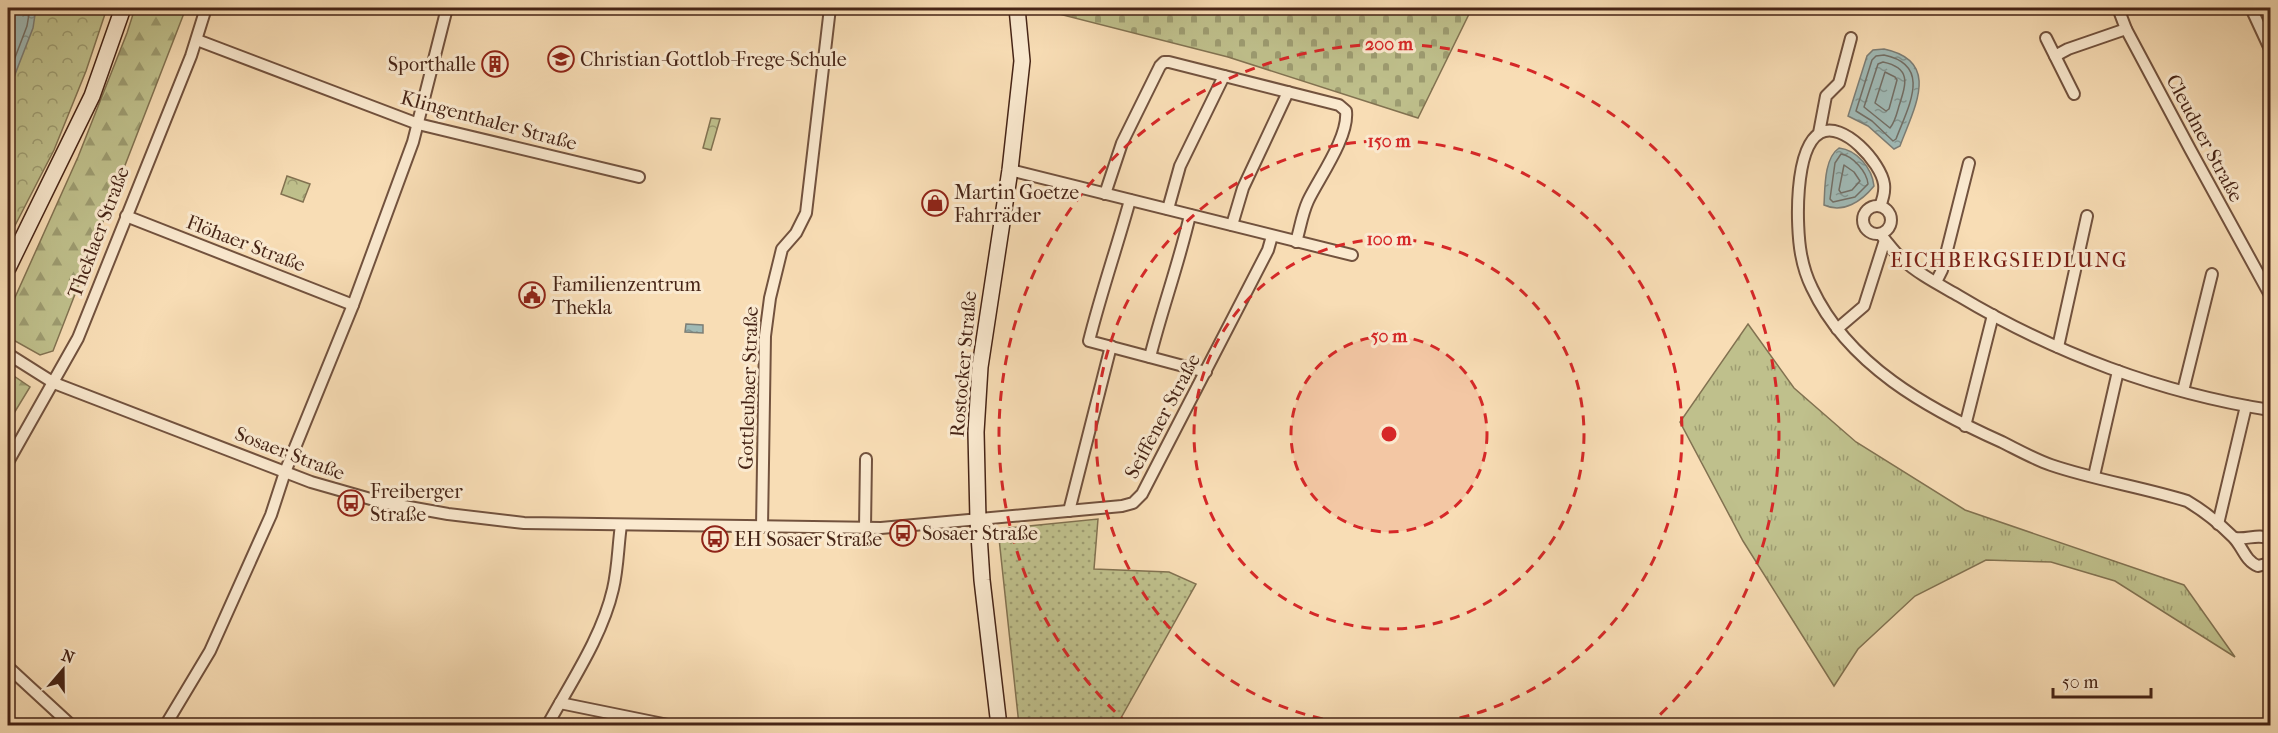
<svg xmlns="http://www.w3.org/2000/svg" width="2278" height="733" font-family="'IM FELL French Canon',serif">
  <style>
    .grass { fill: url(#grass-tufts); stroke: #827251; stroke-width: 1.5 }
    .forest { fill: url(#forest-firs); stroke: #827251; stroke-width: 1.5 }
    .cemetery { fill: url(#cemetery-stones); stroke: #827251; stroke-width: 1.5 }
    .park { fill: url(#park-crowns); stroke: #827251; stroke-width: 1.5 }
    .garden { fill: url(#garden-dots); stroke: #827251; stroke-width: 1.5 }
    .water { fill: url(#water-ripples); stroke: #7c7e76; stroke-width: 1.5 }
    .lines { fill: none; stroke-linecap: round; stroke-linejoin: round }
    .shore { stroke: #736f66; stroke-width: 1.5 }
    .minor-casing { stroke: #72523e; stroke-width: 14 }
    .secondary-casing { stroke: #462416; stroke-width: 18 }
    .minor { stroke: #fae9cf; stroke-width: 10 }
    .secondary { stroke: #fae9cf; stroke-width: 15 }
    .ring { fill: none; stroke: #d62828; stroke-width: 3; stroke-dasharray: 10 8 }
    .labels { text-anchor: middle; stroke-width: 6; stroke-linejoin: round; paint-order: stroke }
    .poi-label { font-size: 20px; fill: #462416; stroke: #fae9cf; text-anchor: start }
    .street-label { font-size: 20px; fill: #462416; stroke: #fae9cf }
    .neighbourhood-label { font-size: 21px; letter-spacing: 1.5px; fill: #7a1f14; stroke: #fae9cf }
    .centre { fill: #d62828; stroke: #fae9cf; stroke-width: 3 }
    .ring-label { font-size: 18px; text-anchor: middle; font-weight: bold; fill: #d62828; stroke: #fae9cf; stroke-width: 6; stroke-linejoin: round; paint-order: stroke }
  </style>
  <defs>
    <pattern id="grass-tufts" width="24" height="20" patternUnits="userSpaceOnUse" patternTransform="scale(1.5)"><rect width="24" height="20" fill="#bfc08c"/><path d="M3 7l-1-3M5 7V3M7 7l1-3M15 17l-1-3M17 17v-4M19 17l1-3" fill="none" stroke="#9d9c71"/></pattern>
    <pattern id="forest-firs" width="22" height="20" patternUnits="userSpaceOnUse" patternTransform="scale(1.5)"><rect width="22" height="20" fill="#bfc08c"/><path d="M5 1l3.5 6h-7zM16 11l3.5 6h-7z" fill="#9d9c71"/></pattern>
    <pattern id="cemetery-stones" width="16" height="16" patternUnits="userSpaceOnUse" patternTransform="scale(1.5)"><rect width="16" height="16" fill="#bfc08c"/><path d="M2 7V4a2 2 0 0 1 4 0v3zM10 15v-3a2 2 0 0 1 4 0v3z" fill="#9d9c71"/></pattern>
    <pattern id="park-crowns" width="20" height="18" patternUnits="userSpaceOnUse" patternTransform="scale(1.5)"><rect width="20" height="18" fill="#bfc08c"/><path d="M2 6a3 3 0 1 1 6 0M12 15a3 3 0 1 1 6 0" fill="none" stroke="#9d9c71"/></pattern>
    <pattern id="garden-dots" width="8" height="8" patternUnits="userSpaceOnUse" patternTransform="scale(1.5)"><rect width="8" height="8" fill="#bfc08c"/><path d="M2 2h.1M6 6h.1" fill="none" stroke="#9d9c71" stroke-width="1.8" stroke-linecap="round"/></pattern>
    <pattern id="water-ripples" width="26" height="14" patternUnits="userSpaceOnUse" patternTransform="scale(1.5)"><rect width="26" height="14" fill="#a0bab6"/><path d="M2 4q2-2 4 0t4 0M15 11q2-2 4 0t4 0" fill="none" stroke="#849793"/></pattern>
  </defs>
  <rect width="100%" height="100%" fill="#f8ddb5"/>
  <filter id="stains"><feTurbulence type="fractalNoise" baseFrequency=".00333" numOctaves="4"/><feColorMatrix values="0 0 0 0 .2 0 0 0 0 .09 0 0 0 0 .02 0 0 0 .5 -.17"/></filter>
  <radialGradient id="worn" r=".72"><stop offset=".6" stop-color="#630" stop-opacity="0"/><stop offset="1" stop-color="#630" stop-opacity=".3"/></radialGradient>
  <!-- grass -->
  <path class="grass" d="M1748 324 1794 388 1856 442 1965 510 2184 585 2235 657 2115 581 2051 562 1986 560 1915 596 1858 649 1834 686 1743 541 1680 422Z"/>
  <!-- forest -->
  <g class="forest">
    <path d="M135 8H186L53 351 40 355 8 337V313L78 157 127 33Z"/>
    <path d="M8 372 30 387 8 423Z"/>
  </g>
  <!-- cemetery -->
  <path class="cemetery" d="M1051 8H1472L1418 118 1228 57 1051 12Z"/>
  <!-- park -->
  <g class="park">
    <path d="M8 8H107L86 71 54 150 8 239Z"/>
    <path d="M711 118 720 119 711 150 703 148Z"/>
    <path d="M287 176 310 184 303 202 281 194Z"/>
  </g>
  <!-- garden -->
  <path class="garden" d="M1098 519 1094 569 1169 572 1196 584 1117 725H1019L998 529Z"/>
  <!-- water -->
  <g class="water">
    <path d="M8 8H36L33 28 12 82 8 87Z"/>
    <path d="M1884 49C1942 61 1914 108 1900 146L1894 149 1868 126 1848 116 1867 56 1873 50Z"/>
    <path d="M1839 148C1857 150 1872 168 1874 186 1862 201 1843 214 1824 205 1825 188 1824 158 1839 148Z"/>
    <path d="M686 324 703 325V333L685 332Z"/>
  </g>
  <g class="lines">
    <!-- shore -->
    <g class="shore">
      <path d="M1884 55C1933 65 1908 107 1896 139L1893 141 1872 121 1856 111 1872 60 1876 56Z"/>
      <path d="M1883 62C1912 68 1906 84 1899 106 1897 113 1895 122 1890 128L1864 107 1878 64Z"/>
      <path d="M1885 72 1895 77 1897 80 1889 109 1886 111 1875 103Z"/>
      <path d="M8 76 27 26 30 8"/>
      <path d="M1841 154C1853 156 1867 172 1868 184L1855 197 1833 202 1830 199 1835 163Z"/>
      <path d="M1844 165 1854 172 1860 181 1852 190 1841 193 1839 190Z"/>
    </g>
    <!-- minor casing -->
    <g class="minor-casing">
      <g id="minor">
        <path d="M2118 8 2126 29 2190 149 2270 295"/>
        <path d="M2251 8 2270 49"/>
        <path d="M2046 38 2074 94"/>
        <path d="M197 40 418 124 639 177"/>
        <path d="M2055 56 2068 49 2126 29"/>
        <path d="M1819 133 1826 96 1839 83 1851 38"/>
        <path d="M1010 170 1352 255"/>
        <path d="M1105 194 1122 143 1160 66 1164 62H1169L1339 105 1346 111C1349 137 1319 178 1308 201 1302 214 1300 229 1296 242"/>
        <path d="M1130 200C1117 247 1101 293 1089 341L1206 372"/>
        <circle cx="1877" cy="220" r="14"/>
        <path d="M1880 206C1883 199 1885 192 1884 184 1881 163 1843 120 1820 133 1794 148 1796 227 1801 254 1803 265 1807 278 1812 288 1848 365 1928 409 2002 442 2018 450 2034 459 2051 465 2095 480 2142 487 2187 501 2204 511 2219 523 2233 537 2243 547 2245 561 2258 566L2270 563"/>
        <path d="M1168 209 1180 166 1224 76"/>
        <path d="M126 216 353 305"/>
        <path d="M1232 225 1243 188 1288 92"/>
        <path d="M1881 235C1888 243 1894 252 1902 259 1918 274 1940 285 1959 296 2054 353 2161 393 2270 410"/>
        <path d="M1936 282 1942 270 1969 163"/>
        <path d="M1837 329 1864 306 1885 240"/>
        <path d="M2058 347 2087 216"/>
        <path d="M8 354 54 383 311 482 381 502 448 514 524 523 881 528 1122 506 1133 503 1142 494 1268 250 1272 236"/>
        <path d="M1150 357C1162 309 1179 263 1190 215"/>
        <path d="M2183 391 2212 274"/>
        <path d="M1965 426 1993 315"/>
        <path d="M8 462 78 338 191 56 206 8"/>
        <path d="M2094 476 2118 371"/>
        <path d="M1069 511 1111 346"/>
        <path d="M2218 524 2246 406"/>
        <path d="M762 527 765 336 770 298 782 249 796 233 806 213 830 8"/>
        <path d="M865 528 866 459"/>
        <path d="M2235 538C2247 540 2259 533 2270 539"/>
        <path d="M8 667 72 726"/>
        <path d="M560 703 673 726"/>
        <path d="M165 726 210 651 271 515 285 472 353 305 413 142 447 8"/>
        <path d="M547 726C571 682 602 637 613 589 618 568 618 546 621 525"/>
      </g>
    </g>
    <!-- secondary casing -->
    <g class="secondary-casing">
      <g id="secondary">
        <path d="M8 268 92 96 123 8"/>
        <path d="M999 726 982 580 978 520 976 432 980 367 1010 170 1022 61 1017 8"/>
      </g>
    </g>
    <!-- minor -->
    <use href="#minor" class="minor"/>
    <!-- secondary -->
    <use href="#secondary" class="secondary"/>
  </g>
  <!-- distance rings -->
  <circle cx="1389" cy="434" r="98" fill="#d62828" fill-opacity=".12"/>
  <g class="ring">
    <circle cx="1389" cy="434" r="98"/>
    <circle cx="1389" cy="434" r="195"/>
    <path d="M1358 725A293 293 0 1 1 1420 725"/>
    <path d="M1128 724A390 390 0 1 1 1650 724"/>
  </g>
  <!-- icons -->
  <defs>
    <g id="school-ring" transform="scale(1.35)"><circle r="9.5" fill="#fae9cf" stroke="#8f2418" stroke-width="1.5"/><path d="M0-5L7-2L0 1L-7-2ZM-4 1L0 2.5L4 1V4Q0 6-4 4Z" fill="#8f2418"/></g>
    <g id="building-ring" transform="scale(1.35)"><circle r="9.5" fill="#fae9cf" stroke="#8f2418" stroke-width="1.5"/><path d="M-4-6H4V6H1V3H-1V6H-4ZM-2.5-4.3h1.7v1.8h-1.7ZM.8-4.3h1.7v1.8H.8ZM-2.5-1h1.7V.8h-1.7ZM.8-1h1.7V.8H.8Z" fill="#8f2418"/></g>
    <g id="shop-ring" transform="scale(1.35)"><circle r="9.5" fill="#fae9cf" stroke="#8f2418" stroke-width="1.5"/><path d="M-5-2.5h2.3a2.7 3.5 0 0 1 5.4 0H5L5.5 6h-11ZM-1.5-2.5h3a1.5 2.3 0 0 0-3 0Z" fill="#8f2418"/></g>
    <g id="civic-ring" transform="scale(1.35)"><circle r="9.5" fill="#fae9cf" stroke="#8f2418" stroke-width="1.5"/><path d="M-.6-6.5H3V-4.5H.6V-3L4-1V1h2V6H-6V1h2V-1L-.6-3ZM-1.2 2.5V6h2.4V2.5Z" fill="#8f2418"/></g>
    <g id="bus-ring" transform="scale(1.35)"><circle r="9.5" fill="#fae9cf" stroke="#8f2418" stroke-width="1.5"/><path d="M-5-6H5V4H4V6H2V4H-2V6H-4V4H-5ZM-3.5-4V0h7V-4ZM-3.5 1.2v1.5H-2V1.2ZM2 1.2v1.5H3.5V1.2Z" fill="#8f2418"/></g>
  </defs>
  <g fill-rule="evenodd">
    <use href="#school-ring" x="561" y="59"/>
    <use href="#building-ring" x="495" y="64"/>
    <use href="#shop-ring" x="935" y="203"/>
    <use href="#civic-ring" x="532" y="295"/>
    <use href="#bus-ring" x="351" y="503"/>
    <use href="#bus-ring" x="903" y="533"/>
    <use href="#bus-ring" x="715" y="539"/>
  </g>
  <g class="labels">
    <!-- poi labels -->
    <g class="poi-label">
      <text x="580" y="66">Christian-Gottlob-Frege-Schule</text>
      <text x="476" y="71" text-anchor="end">Sporthalle</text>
      <text x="954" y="199">Martin Goetze<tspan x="954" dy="23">Fahrräder</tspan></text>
      <text x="552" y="291">Familienzentrum<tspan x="552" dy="23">Thekla</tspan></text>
      <text x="370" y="498">Freiberger<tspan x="370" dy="23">Straße</tspan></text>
      <text x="922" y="540">Sosaer Straße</text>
      <text x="734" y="546">EH Sosaer Straße</text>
    </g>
    <!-- street labels -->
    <g class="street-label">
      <text transform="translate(489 120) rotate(15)" y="7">Klingenthaler Straße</text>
      <text transform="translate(2205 138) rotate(62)" y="7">Cleudner Straße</text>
      <text transform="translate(98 232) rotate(-69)" y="7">Theklaer Straße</text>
      <text transform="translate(246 243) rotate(21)" y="7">Flöhaer Straße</text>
      <text transform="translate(963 364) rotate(-85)" y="7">Rostocker Straße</text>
      <text transform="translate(748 388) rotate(-88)" y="7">Gottleubaer Straße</text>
      <text transform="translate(1162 416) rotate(-62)" y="7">Seiffener Straße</text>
      <text transform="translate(290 453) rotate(21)" y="7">Sosaer Straße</text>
    </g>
    <!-- neighbourhood labels -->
    <g class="neighbourhood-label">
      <text x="2009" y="267">EICHBERGSIEDLUNG</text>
    </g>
  </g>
  <circle cx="1389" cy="434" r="9" class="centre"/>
  <g class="ring-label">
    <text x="1389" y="50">200 m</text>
    <text x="1389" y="147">150 m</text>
    <text x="1389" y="245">100 m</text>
    <text x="1389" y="342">50 m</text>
  </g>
  <!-- margin -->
  <rect width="2278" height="733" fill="none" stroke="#f8ddb5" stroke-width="30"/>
  <rect x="9" y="9" width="2260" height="715" fill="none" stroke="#462416" stroke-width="3"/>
  <rect x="15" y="15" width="2248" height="703" fill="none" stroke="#462416" stroke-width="1.5"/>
  <!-- north arrow -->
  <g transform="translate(63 670) rotate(20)" stroke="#fae9cf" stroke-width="4.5" paint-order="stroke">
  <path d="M0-4.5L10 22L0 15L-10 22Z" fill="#462416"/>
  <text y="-9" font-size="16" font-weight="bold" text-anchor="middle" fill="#462416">N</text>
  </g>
  <!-- scale -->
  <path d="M2053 688v9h98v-9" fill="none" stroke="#462416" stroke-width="3"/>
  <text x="2062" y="688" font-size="18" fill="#462416" stroke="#fae9cf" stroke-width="4.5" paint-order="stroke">50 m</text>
  <rect width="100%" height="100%" filter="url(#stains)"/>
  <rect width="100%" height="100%" fill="url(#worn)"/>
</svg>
